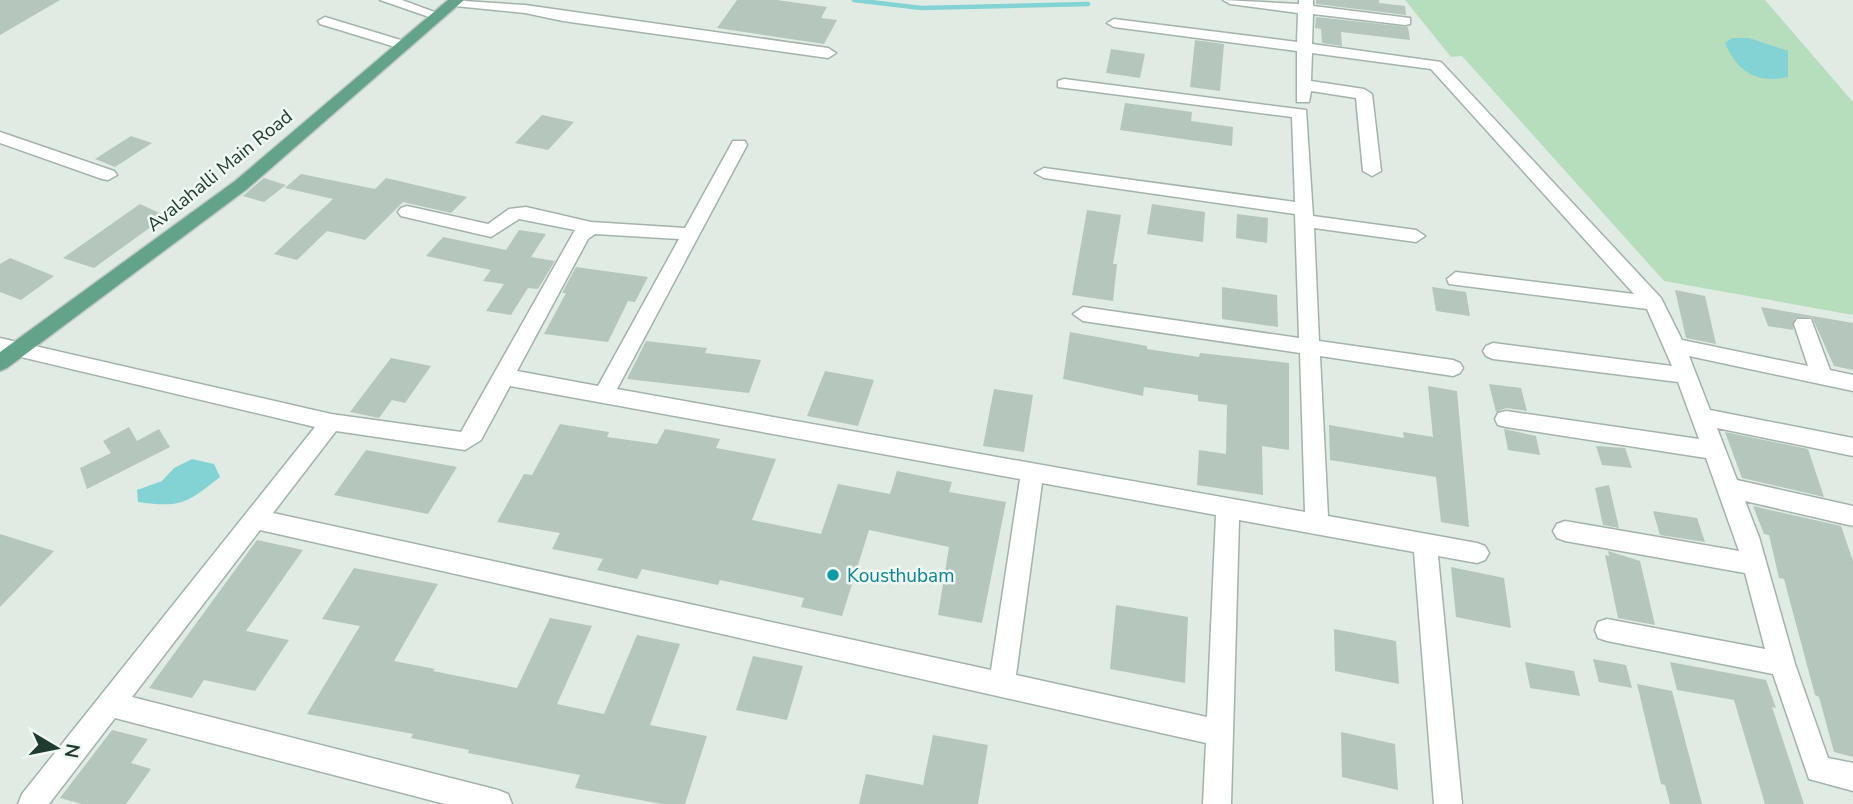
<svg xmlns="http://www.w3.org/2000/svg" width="1853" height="804" font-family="'Nunito Sans',sans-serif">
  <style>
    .green { fill: #b7debc }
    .water { fill: #84d3d4 }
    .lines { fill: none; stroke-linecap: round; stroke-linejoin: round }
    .stream { stroke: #84d3d4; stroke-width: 4.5 }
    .building { fill: #b5c6bd }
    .minor-casing { stroke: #a3b3aa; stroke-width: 3 }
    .major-casing { stroke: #c1c8c5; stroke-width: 3 }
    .minor { fill: #fff; fill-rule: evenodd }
    .major { fill: #62a389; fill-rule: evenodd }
    .culture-dot { fill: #0f9aa8; stroke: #f0f8f3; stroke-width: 2.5 }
    .labels { text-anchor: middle; stroke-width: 5; stroke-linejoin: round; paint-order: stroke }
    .street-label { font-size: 19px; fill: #203c30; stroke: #f0f8f3 }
    .culture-label { font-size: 19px; fill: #0d838f; stroke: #f0f8f3; text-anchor: start }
  </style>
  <rect width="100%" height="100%" fill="#e0ebe4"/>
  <!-- green -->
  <path class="green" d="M1405 0H1765L1853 102V315L1664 281 1462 56 1451 57Z"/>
  <!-- water -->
  <g class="water">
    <path d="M1732 38H1749L1788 51V77C1757 84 1737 72 1725 43Z"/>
    <path d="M192 459 214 464 220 477C187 503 182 508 138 502L137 490 162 481 174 468Z"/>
  </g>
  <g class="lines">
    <!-- stream -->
    <path class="stream" d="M854 0 921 8 1088 4"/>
  </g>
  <!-- building -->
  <g class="building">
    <path d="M0 0H60L0 35Z"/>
    <path d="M737 0H777L827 7 821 18 837 20 824 44 717 28Z"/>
    <path d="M1316 0H1379V3L1405 6 1406 15 1316 4Z"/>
    <path d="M1316 17 1408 27 1410 40 1341 32 1342 46 1322 43 1321 29 1315 28Z"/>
    <path d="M1195 40 1224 44 1220 91 1190 87Z"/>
    <path d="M1111 49 1145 54 1140 78 1106 73Z"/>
    <path d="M1125 103 1192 112 1191 121 1233 127 1232 146 1120 130Z"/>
    <path d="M542 115 574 122 548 150 515 143Z"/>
    <path d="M131 136 152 143 115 167 95 159Z"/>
    <path d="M301 174 375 189 386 178 467 197 451 213 403 202 365 240 327 231 297 260 274 254 333 199 285 188Z"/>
    <path d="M264 178 286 185 264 202 243 196Z"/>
    <path d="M140 204 166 216 94 268 63 258Z"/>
    <path d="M1152 204 1205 212 1203 242 1147 234Z"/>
    <path d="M1087 210 1121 215 1113 264H1117L1113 301 1072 295Z"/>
    <path d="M1237 214 1268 218 1267 243 1236 238Z"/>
    <path d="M519 230 546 234 531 257 555 261 538 289 528 288 511 315 486 311 504 284 483 281 491 270 426 256 443 237 506 250Z"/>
    <path d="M10 258 54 276 21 300 0 292V264Z"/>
    <path d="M576 267 648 277 635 302 628 301 608 342 544 334 566 293H562Z"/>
    <path d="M1222 287 1277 295 1278 327 1222 319Z"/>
    <path d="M1432 287 1466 292 1470 316 1436 311Z"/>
    <path d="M1675 290 1705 296 1716 344 1686 338Z"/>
    <path d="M1761 307 1853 323V370L1834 366 1812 317 1795 318 1793 330 1768 326Z"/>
    <path d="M1070 332 1147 346V349L1199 357 1200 353 1289 363V450L1262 446 1263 495 1197 485 1199 450 1226 454 1227 405 1198 401V395L1144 387 1143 396 1063 379Z"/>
    <path d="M646 341 707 348 705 353 761 360 749 393 627 379Z"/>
    <path d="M391 358 431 366 405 403 392 400 379 418 350 412Z"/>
    <path d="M825 371 874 380 858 426 807 416Z"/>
    <path d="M1489 384 1521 388 1527 411 1506 408 1496 412Z"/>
    <path d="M1428 386 1457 391 1469 527 1441 522 1436 477 1330 460 1329 425 1404 438 1403 432 1433 437Z"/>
    <path d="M994 389 1033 395 1024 452 983 446Z"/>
    <path d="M560 424 609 432 607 437 657 444 665 429 720 439 716 448 776 459 752 520 821 534 838 484 890 494 897 471 952 482 949 492 1006 502 982 623 938 615 949 547 869 530 842 616 801 607 804 598 720 580 718 585 642 569 637 579 597 570 603 559 552 549 560 533 497 522 524 474 532 475Z"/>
    <path d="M129 427 137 441 159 429 170 447 87 489 80 468 111 453 103 441Z"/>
    <path d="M1504 429 1536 436 1540 455 1508 450Z"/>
    <path d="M1725 432 1808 449 1824 497 1742 478Z"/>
    <path d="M1596 446 1625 448 1632 468 1602 465Z"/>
    <path d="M366 450 457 467 428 514 334 495Z"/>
    <path d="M1609 485 1619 528 1603 525 1595 488Z"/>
    <path d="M1753 506 1841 526 1853 561V757L1834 752 1819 697 1815 695 1784 579 1779 578 1769 535 1764 534Z"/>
    <path d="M1653 511 1697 518 1705 542 1660 535Z"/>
    <path d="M0 534 54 551 0 607Z"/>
    <path d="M257 540 303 550 246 631 289 640 255 691 204 680 192 698 149 688Z"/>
    <path d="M1608 551 1640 561 1655 625 1618 618 1605 555 1609 556Z"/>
    <path d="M1451 567 1504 578 1511 628 1456 617Z"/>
    <path d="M354 568 438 584 394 661 435 669 433 671 517 688 550 618 592 626 557 704 604 714 637 635 680 644 650 725 707 736 685 804H662L575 788 580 775 468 753 469 750 411 738 413 734 307 714 360 626 322 619Z"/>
    <path d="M1116 605 1188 617 1185 683 1110 669Z"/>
    <path d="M1334 629 1396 641 1399 684 1335 671Z"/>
    <path d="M753 656 803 666 787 720 736 710Z"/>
    <path d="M1593 659 1626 665 1632 688 1599 682Z"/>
    <path d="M1525 662 1574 671 1580 696 1530 688Z"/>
    <path d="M1670 662 1766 680 1776 708 1772 707 1804 804H1765L1734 700 1677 690Z"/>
    <path d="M1637 684 1672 691 1702 804H1670L1665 785 1661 784Z"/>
    <path d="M112 730 148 739 131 763 151 769 126 804H82L60 798Z"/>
    <path d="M1341 732 1395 744 1398 790 1342 777Z"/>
    <path d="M933 735 988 745 978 804H859L866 774 923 785Z"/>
  </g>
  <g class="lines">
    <!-- minor casing -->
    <g class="minor-casing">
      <g id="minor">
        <path d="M380 0H402L445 16 438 20Z"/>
        <path d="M449 0 525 5 828 48 836 53 828 58 563 21 525 13 455 6 450 5Z"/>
        <path d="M1223 0 1299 4V0H1313V6L1410 18V24L1405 25 1313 14 1312 44 1441 62 1661 298 1682 340 1808 366 1794 324 1797 319H1811L1830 370 1853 375V391L1689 356 1710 410 1853 438V456L1717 428 1737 480 1853 506V526L1745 501 1759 537 1795 664 1828 758 1853 763V791L1809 779 1773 674 1607 641 1598 638 1595 630 1598 622 1607 619 1765 649 1745 573 1565 541 1557 538 1553 531 1557 524 1565 521 1739 551 1706 458 1506 427 1498 425 1495 419 1498 413 1506 411 1699 439 1678 382 1493 359 1486 356 1483 351 1486 346 1493 343 1672 366 1647 309 1449 284 1447 279 1456 272 1634 294 1431 69 1312 53 1311 81 1364 89 1372 94 1381 171 1372 176 1363 171 1356 98 1311 91 1309 102H1297V51L1114 27 1107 23 1114 19 1297 42 1298 13 1230 4Z"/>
        <path d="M325 17 407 42 409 45 402 49 320 24 318 21Z"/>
        <path d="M1064 79 1306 110 1313 216 1416 230 1425 236 1416 242 1314 228 1319 341 1453 360 1460 363 1463 368 1460 373 1453 376 1320 356 1328 516 1477 543 1485 546 1489 553 1485 560 1477 563 1438 556 1462 804H1434L1414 552 1239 520 1231 804H1203L1206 743 260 530 132 697 498 790 508 794 512 804H445L115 718 49 804H18L22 794 315 427 0 352V338L331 414 461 432 575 230 519 219 491 237 401 216 398 212 401 208 407 206 488 224 509 209 526 207 591 222 685 228 733 141H745L747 145 617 389 1305 512 1300 353 1083 321 1073 314 1083 307 1299 338 1295 214 1044 178 1035 173 1044 168 1295 202 1292 117 1058 87V81ZM595 234 679 239 598 386 517 371 588 239ZM510 386 1020 479 991 670 273 513 336 431 465 450 481 440ZM1042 483 1216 515 1207 717 1016 675Z"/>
        <path d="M0 132 114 171 117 175 108 180 102 179 0 143Z"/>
      </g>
    </g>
    <!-- major casing -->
    <g class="major-casing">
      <path id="major" d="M448 0H464L247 189 7 368 0 371V352L235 181Z"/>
    </g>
    <!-- minor -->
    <use href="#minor" class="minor"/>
    <!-- major -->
    <use href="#major" class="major"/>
  </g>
  <!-- markers -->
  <circle class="culture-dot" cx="833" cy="575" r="7"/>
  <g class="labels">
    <!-- street labels -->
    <g class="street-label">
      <text transform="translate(219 170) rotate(-39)" y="7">Avalahalli Main Road</text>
    </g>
    <!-- culture labels -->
    <g class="culture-label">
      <text x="847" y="582">Kousthubam</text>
    </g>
  </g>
  <!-- north arrow -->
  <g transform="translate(56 748) rotate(100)" stroke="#f0f8f3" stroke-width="5" paint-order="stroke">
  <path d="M0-5L12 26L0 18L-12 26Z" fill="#203c30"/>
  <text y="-10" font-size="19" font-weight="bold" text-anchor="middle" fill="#203c30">N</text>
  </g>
</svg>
